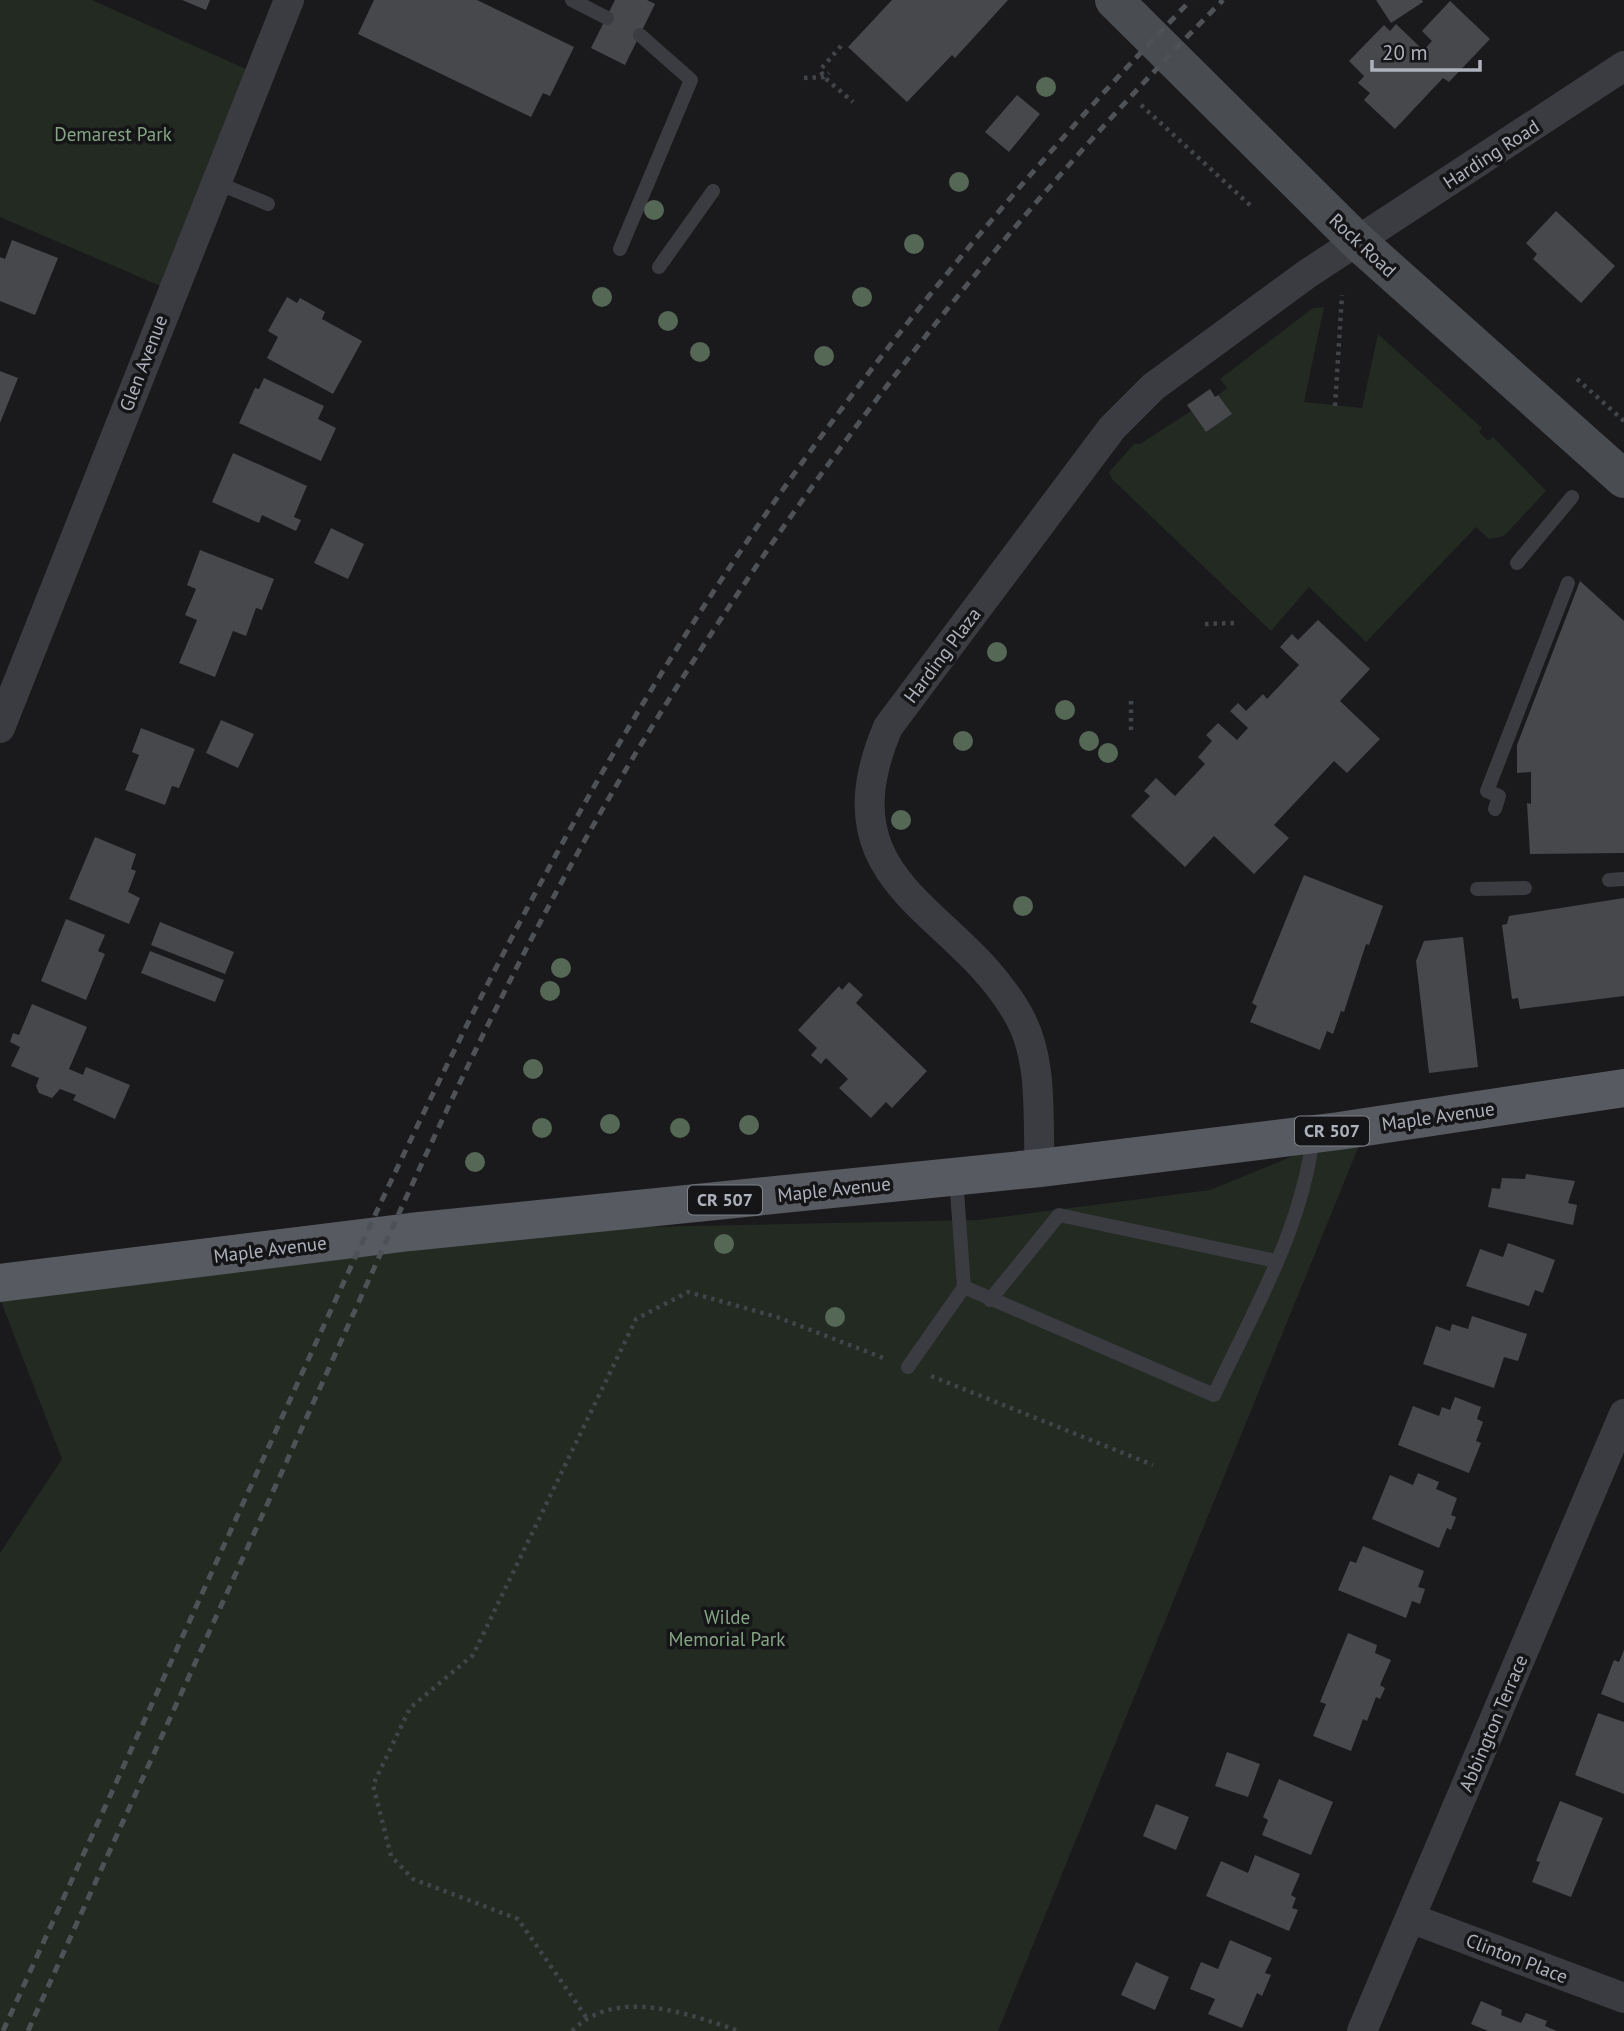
<svg xmlns="http://www.w3.org/2000/svg" width="1624" height="2031" font-family="'PT Sans',sans-serif">
  <style>
    .green { fill: #222a22 }
    .building { fill: #47484c }
    .lines { fill: none; stroke-linecap: round; stroke-linejoin: round }
    .path { stroke: #414448; stroke-width: 4.5; stroke-dasharray: 3.5 5; stroke-linecap: butt }
    .lane { stroke: #3b3c41; stroke-width: 14 }
    .street { stroke: #3b3c41; stroke-width: 30 }
    .secondary { stroke: #494c51; stroke-width: 38 }
    .primary { stroke: #575a60; stroke-width: 38 }
    .rail { stroke: #4e5156; stroke-width: 5; stroke-dasharray: 9 7; stroke-linecap: butt }
    .tree { fill: #556755 }
    .labels { text-anchor: middle; stroke-width: 7; stroke-linejoin: round; paint-order: stroke }
    .shield { fill: #151517; stroke: #7f838a; stroke-width: 2 }
    .shield-label { font-size: 18px; font-weight: bold; fill: #adb2bc }
    .park-label { font-size: 19px; fill: #85a684; stroke: #151517 }
    .street-label { font-size: 19px; fill: #adb2bc; stroke: #151517 }
  </style>
  <rect width="100%" height="100%" fill="#1a1a1c"/>
  <!-- green -->
  <g class="green">
    <path d="M0 0H92L257 74 172 291 0 217Z"/>
    <path d="M1324 307 1304 402 1362 408 1378 334 1482 428 1479 432 1488 441 1493 437 1546 491 1504 536 1489 539 1476 527 1366 642 1309 587 1271 631 1112 479 1109 472 1134 444H1140L1191 411 1206 432 1231 415 1218 395 1227 388 1220 379 1313 308Z"/>
    <path d="M1367 1126 998 2031H0V1553L62 1459 0 1299 410 1232 978 1220 1210 1190Z"/>
  </g>
  <!-- building -->
  <g class="building">
    <path d="M182 0H210L206 10Z"/>
    <path d="M374 0H477L574 47 550 96 543 93 531 117 358 34Z"/>
    <path d="M615 0H647L655 4 625 65 591 48Z"/>
    <path d="M892 0H1008L955 58 952 55 907 102 848 47Z"/>
    <path d="M1376 0H1422L1423 2 1391 23Z"/>
    <path d="M1450 1 1490 39 1449 82 1443 78 1395 129 1364 100 1370 93 1358 83 1364 76 1349 61 1384 25 1390 31 1396 24 1420 47 1413 53 1417 57 1432 41 1422 31Z"/>
    <path d="M1017 95 1040 114 1009 152 985 132Z"/>
    <path d="M1556 211 1615 266 1581 303 1533 259 1537 254 1526 243Z"/>
    <path d="M12 240 58 258 35 315 0 301V257L5 259Z"/>
    <path d="M287 297 297 303 300 298 325 312 322 319 362 341 333 394 267 358 278 337 268 331Z"/>
    <path d="M0 371 18 378 0 423Z"/>
    <path d="M264 378 324 406 318 419 336 428 321 461 239 423 255 388 259 389Z"/>
    <path d="M1210 389 1215 397 1218 395 1232 414 1206 432 1187 405Z"/>
    <path d="M233 453 307 486 294 517 301 520 296 531 262 515 259 523 212 502Z"/>
    <path d="M331 528 364 544 348 579 314 563Z"/>
    <path d="M200 550 274 579 262 610 256 608 246 636 233 631 215 677 179 663 197 620 185 615 196 589 187 585Z"/>
    <path d="M1580 581 1624 621V853L1530 854 1527 803 1531 804V772L1517 773V745Z"/>
    <path d="M1318 620 1370 669 1340 701 1380 739 1347 773 1334 761 1274 825 1289 838 1254 874 1214 836 1185 867 1131 816 1150 796 1144 791 1156 778 1175 796 1205 764 1198 757 1212 741 1206 735 1218 723 1237 740 1248 728 1230 711 1238 703 1246 711 1263 694 1267 699 1299 665 1280 647 1292 634 1298 640Z"/>
    <path d="M221 720 254 734 238 768 206 753Z"/>
    <path d="M141 728 195 749 179 788 172 786 165 805 125 790 139 755 132 752Z"/>
    <path d="M95 837 136 854 131 869 136 871 128 892 140 898 129 924 69 899Z"/>
    <path d="M1304 875 1383 906 1369 945 1366 944 1344 1012 1341 1011 1333 1034 1327 1031 1320 1050 1250 1022 1257 1006 1252 1003Z"/>
    <path d="M1624 898V996L1520 1009 1518 998 1512 999 1502 925 1507 924 1509 916Z"/>
    <path d="M66 919 105 935 98 951 105 954 86 1000 41 981Z"/>
    <path d="M160 922 234 952 225 974 151 945Z"/>
    <path d="M1463 937 1478 1067 1429 1073 1416 961 1424 941Z"/>
    <path d="M150 951 224 980 215 1002 141 973Z"/>
    <path d="M849 982 863 995 856 1003 927 1071 892 1108 886 1102 871 1118 839 1088 848 1079 826 1058 821 1064 811 1055 817 1048 798 1030 839 986 842 990Z"/>
    <path d="M32 1004 87 1027 69 1069 83 1075 86 1067 130 1085 115 1119 73 1100 76 1095 60 1089 52 1098 39 1093 36 1086 39 1078 11 1066 20 1047 10 1042 13 1033 19 1035Z"/>
    <path d="M1526 1174 1575 1181 1568 1203 1577 1205 1573 1225 1488 1207 1492 1188 1500 1189 1502 1178 1525 1179Z"/>
    <path d="M1508 1243 1555 1260 1543 1293 1535 1290 1529 1306 1466 1286 1480 1249 1503 1257Z"/>
    <path d="M1472 1316 1527 1334 1518 1361 1504 1357 1494 1388 1423 1364 1436 1326 1450 1331 1452 1324 1468 1329Z"/>
    <path d="M1455 1397 1481 1407 1477 1419 1483 1422 1476 1441 1481 1443 1469 1473 1398 1445 1413 1406 1439 1416 1442 1407 1450 1410Z"/>
    <path d="M1418 1473 1439 1482 1436 1489 1457 1498 1451 1515 1456 1517 1451 1530 1447 1528 1439 1548 1372 1519 1390 1475 1413 1485Z"/>
    <path d="M1363 1546 1424 1571 1418 1587 1425 1589 1420 1604 1412 1601 1406 1618 1338 1590 1350 1561 1356 1563Z"/>
    <path d="M1348 1633 1377 1645 1375 1653 1391 1660 1380 1685 1385 1688 1380 1699 1376 1697 1367 1721 1363 1719 1351 1751 1313 1736 1326 1704 1320 1702Z"/>
    <path d="M1624 1650V1703L1601 1694 1614 1660 1619 1662Z"/>
    <path d="M1598 1713 1624 1722V1794L1575 1775Z"/>
    <path d="M1227 1752 1260 1764 1248 1797 1215 1786Z"/>
    <path d="M1279 1779 1333 1802 1311 1855 1262 1835 1268 1820 1263 1817Z"/>
    <path d="M1560 1801 1603 1818 1571 1897 1532 1882 1540 1862 1536 1861Z"/>
    <path d="M1156 1804 1189 1817 1176 1850 1143 1836Z"/>
    <path d="M1255 1855 1300 1874 1291 1895 1296 1898 1292 1908 1298 1910 1289 1931 1206 1896 1221 1861 1248 1873Z"/>
    <path d="M1230 1940 1272 1958 1265 1973 1271 1975 1262 1996 1257 1993 1242 2028 1208 2014 1215 1999 1190 1989 1201 1962 1218 1969Z"/>
    <path d="M1136 1962 1169 1977 1155 2010 1121 1995Z"/>
    <path d="M1481 2001 1502 2010 1501 2015 1521 2023 1526 2013 1547 2021 1545 2026 1557 2031H1488L1471 2024Z"/>
  </g>
  <g class="lines">
    <!-- path -->
    <g class="path">
      <path d="M841 46 820 70 824 77 853 102"/>
      <path d="M804 78 824 77 829 73"/>
      <path d="M1141 105 1251 206"/>
      <path d="M1577 379 1624 421"/>
      <path d="M1335 406 1342 295"/>
      <path d="M1205 624 1235 623"/>
      <path d="M1131 701V731"/>
      <path d="M931 1376 1153 1465"/>
      <path d="M586 2017 518 1919 413 1879 391 1856 373 1785 410 1708 473 1655 636 1319 688 1292 777 1317 886 1359"/>
      <path d="M572 2031C617 1986 688 2014 739 2031"/>
    </g>
    <!-- lane -->
    <g class="lane">
      <path d="M572 0 607 18"/>
      <path d="M215 182 268 204"/>
      <path d="M620 249 691 80 640 35"/>
      <path d="M659 267 713 191"/>
      <path d="M1517 563 1572 497"/>
      <path d="M1495 809 1499 796 1487 791 1568 583"/>
      <path d="M1609 880 1624 879"/>
      <path d="M1477 889 1525 888"/>
      <path d="M964 1287 1214 1395C1253 1312 1303 1227 1313 1135"/>
      <path d="M990 1300 1059 1215 1276 1261"/>
      <path d="M908 1367 964 1287 956 1178"/>
    </g>
    <!-- street -->
    <g class="street">
      <path d="M0 728 289 0"/>
      <path d="M1040 1168C1037 1118 1044 1061 1019 1016 958 906 820 887 888 727L1112 428 1153 387 1307 274 1624 66"/>
      <path d="M1410 1918 1624 1998"/>
      <path d="M1362 2031 1624 1414"/>
    </g>
    <!-- secondary -->
    <path class="secondary" d="M1114 0 1357 241 1624 479"/>
    <!-- primary -->
    <path class="primary" d="M0 1283 410 1232 1040 1168 1339 1131 1624 1088"/>
    <!-- rail -->
    <g class="rail">
      <path d="M3 2031C95 1829 187 1627 279 1424 400 1157 524 890 681 642 827 411 1001 196 1191 0"/>
      <path d="M28 2031C128 1810 229 1589 329 1368 420 1166 511 961 625 771 793 491 994 232 1223 0"/>
    </g>
  </g>
  <!-- trees -->
  <g class="tree">
    <circle cx="1046" cy="87" r="10"/>
    <circle cx="959" cy="182" r="10"/>
    <circle cx="654" cy="210" r="10"/>
    <circle cx="914" cy="244" r="10"/>
    <circle cx="602" cy="297" r="10"/>
    <circle cx="862" cy="297" r="10"/>
    <circle cx="668" cy="321" r="10"/>
    <circle cx="700" cy="352" r="10"/>
    <circle cx="824" cy="356" r="10"/>
    <circle cx="997" cy="652" r="10"/>
    <circle cx="1065" cy="710" r="10"/>
    <circle cx="963" cy="741" r="10"/>
    <circle cx="1089" cy="741" r="10"/>
    <circle cx="1108" cy="753" r="10"/>
    <circle cx="901" cy="820" r="10"/>
    <circle cx="1023" cy="906" r="10"/>
    <circle cx="561" cy="968" r="10"/>
    <circle cx="550" cy="991" r="10"/>
    <circle cx="533" cy="1069" r="10"/>
    <circle cx="610" cy="1124" r="10"/>
    <circle cx="749" cy="1125" r="10"/>
    <circle cx="542" cy="1128" r="10"/>
    <circle cx="680" cy="1128" r="10"/>
    <circle cx="475" cy="1162" r="10"/>
    <circle cx="724" cy="1244" r="10"/>
    <circle cx="835" cy="1317" r="10"/>
  </g>
  <g class="labels">
    <!-- shield labels -->
    <g class="shield">
      <rect x="1295" y="1116.5" width="74" height="29" rx="5"/>
      <rect x="688" y="1185.5" width="74" height="29" rx="5"/>
    </g>
    <g class="shield-label">
      <text x="1332" y="1137">CR 507</text>
      <text x="725" y="1206">CR 507</text>
    </g>
    <!-- park labels -->
    <g class="park-label">
      <text x="113" y="141">Demarest Park</text>
      <text x="727" y="1624">Wilde<tspan x="727" dy="22">Memorial Park</tspan></text>
    </g>
    <!-- street labels -->
    <g class="street-label">
      <text transform="translate(1491 154) rotate(-33)" y="7">Harding Road</text>
      <text transform="translate(1363 245) rotate(43)" y="7">Rock Road</text>
      <text transform="translate(143 363) rotate(-69)" y="7">Glen Avenue</text>
      <text transform="translate(942 655) rotate(-53)" y="7">Harding Plaza</text>
      <text transform="translate(1438 1116) rotate(-8)" y="7">Maple Avenue</text>
      <text transform="translate(834 1189) rotate(-6)" y="7">Maple Avenue</text>
      <text transform="translate(270 1249) rotate(-7)" y="7">Maple Avenue</text>
      <text transform="translate(1493 1723) rotate(-67)" y="7">Abbington Terrace</text>
      <text transform="translate(1517 1958) rotate(21)" y="7">Clinton Place</text>
    </g>
  </g>
  <!-- scale -->
  <path d="M1372 60v10h108v-10" fill="none" stroke="#adb2bc" stroke-width="3.5"/>
  <text x="1382" y="60" font-size="21" fill="#adb2bc" stroke="#151517" stroke-width="5" paint-order="stroke">20 m</text>
</svg>
